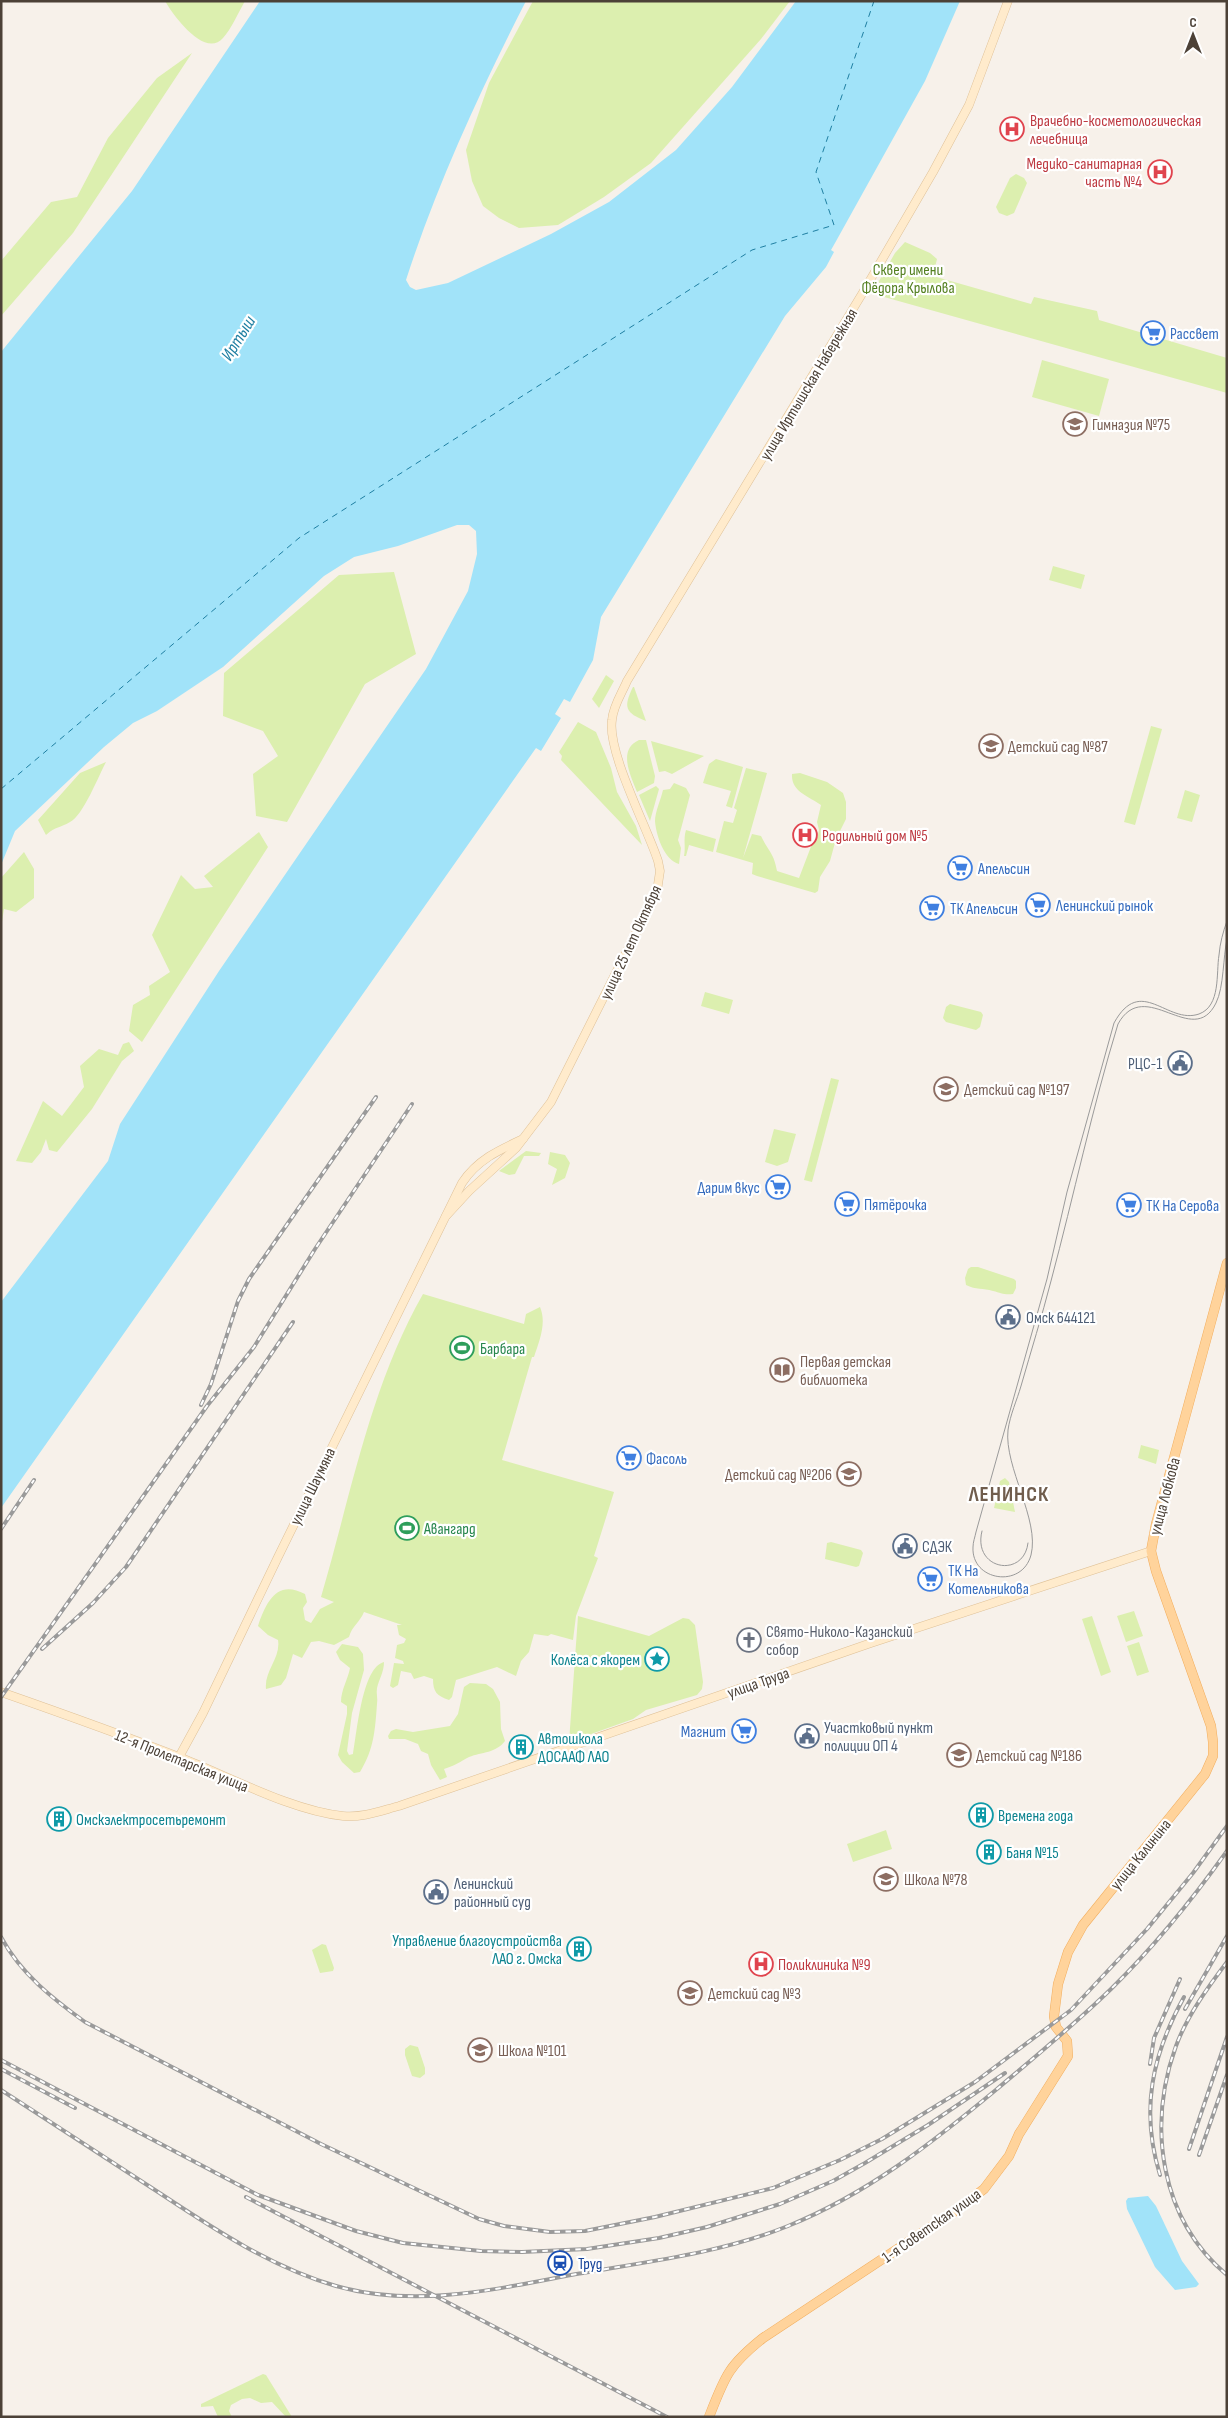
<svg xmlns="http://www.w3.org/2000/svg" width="1228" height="2418" font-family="'Sofia Sans Condensed',sans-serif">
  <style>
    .green { fill: #dcefaf }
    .water { fill: #a1e3f9 }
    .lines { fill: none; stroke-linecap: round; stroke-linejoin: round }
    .ferry { stroke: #1f7fa2; stroke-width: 1; stroke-dasharray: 6 5; stroke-linecap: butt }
    .secondary-casing { stroke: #dfc197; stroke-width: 9 }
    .primary-casing { stroke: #f2ae5e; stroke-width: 10 }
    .secondary { stroke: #ffebcc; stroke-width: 8 }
    .primary { stroke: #ffd39b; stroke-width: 9 }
    .tram { stroke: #9a9a9a; stroke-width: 1 }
    .rail-casing { stroke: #9a9a9a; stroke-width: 4 }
    .rail { stroke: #fff; stroke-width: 2; stroke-dasharray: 5.5; stroke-linecap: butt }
    .labels { text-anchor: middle; stroke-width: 4.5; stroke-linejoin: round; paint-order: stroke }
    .health-label { font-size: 16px; fill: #be3a42; stroke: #fff; text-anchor: start }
    .park-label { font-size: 16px; fill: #548021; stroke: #fff }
    .shop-label { font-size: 16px; fill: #366cbe; stroke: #fff; text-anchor: start }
    .street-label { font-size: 16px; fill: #4c4137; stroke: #fff }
    .education-label { font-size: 16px; fill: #785e54; stroke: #fff; text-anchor: start }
    .service-label { font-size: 16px; fill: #4e5e75; stroke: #fff; text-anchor: start }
    .leisure-label { font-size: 16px; fill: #27864d; stroke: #fff; text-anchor: start }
    .worship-label { font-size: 16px; fill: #5b616d; stroke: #fff; text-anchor: start }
    .culture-label { font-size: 16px; fill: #0d838f; stroke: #fff; text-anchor: start }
    .transit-label { font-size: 16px; fill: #164399; stroke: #fff; text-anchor: start }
    .water-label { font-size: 18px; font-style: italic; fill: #1f7fa2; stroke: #fff }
    .district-label { font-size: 21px; font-weight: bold; letter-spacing: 1px; fill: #705d4d; stroke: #fff }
  </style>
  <rect width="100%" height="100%" fill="#f7f1ea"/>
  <!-- green -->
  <g class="green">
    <path d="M165 1H245C238 13 232 28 223 38 205 59 173 15 165 1Z"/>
    <path d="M533 1H790L761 39 651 163 604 197 558 225 519 228 499 218 483 206 472 181 466 150 489 83Z"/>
    <path d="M192 53 73 233 1 316V261L51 202 77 197 108 138 157 78Z"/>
    <path d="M1016 174 1024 178 1027 183 1014 213 1007 216 999 213 996 207 1010 178Z"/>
    <path d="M905 242 930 253 937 259 933 276 1031 304 1034 297 1097 311 1099 320 1227 358V393L877 295 875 288 895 253Z"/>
    <path d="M1042 360 1109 379 1099 416 1032 397Z"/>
    <path d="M1053 566 1085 575 1081 589 1049 580Z"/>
    <path d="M394 572 416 654 365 684 287 822 256 816 253 774 278 756 263 731 223 716 224 673 339 575Z"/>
    <path d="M606 675 614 681 599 708 592 699Z"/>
    <path d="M633 687H634L646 721C625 713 623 707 633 687Z"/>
    <path d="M578 722 596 732 611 768 617 792 636 826 642 845 561 760 562 756 559 752Z"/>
    <path d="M1151 726 1162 729 1135 825 1124 822Z"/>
    <path d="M639 740H646L655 776 654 783 637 792C631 776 617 750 639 740Z"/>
    <path d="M651 741 704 756 672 774 665 771 659 772Z"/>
    <path d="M716 759 743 767 732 808 726 806 731 791 703 783 709 764Z"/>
    <path d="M106 762C99 775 83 816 70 822 60 828 56 826 46 835L38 820 80 773Z"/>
    <path d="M746 768 767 773 743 858 752 834 761 836C768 851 774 853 777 871L799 878 812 844 817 840 819 830 817 822 821 805C809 796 791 792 792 774L800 773 827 782 843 793 846 802V819L836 839 830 861 820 877 818 891 815 893 757 876 752 874 753 863 716 852 724 821 733 823 737 810 734 808Z"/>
    <path d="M674 783 686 788 690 795 678 840 681 848 679 864C664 860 656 835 655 821 655 812 661 799 663 790L670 789Z"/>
    <path d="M656 786 659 789 650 821 639 795Z"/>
    <path d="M1185 790 1200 795 1192 822 1177 818Z"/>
    <path d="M686 830 716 839 713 852 689 845 686 856H684C686 847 683 840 686 830Z"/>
    <path d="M259 832 268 847 142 1042 129 1031 133 1005 150 995 149 986 170 972 152 935 181 875 195 889 213 887 204 876Z"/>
    <path d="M24 852 34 869V898L16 912 4 909 1 928V878Z"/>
    <path d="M705 992 733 1000 729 1014 701 1006Z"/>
    <path d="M950 1004 981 1012 983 1015 980 1027 976 1030 946 1022 943 1018 946 1007Z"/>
    <path d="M129 1042 134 1051 122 1061 92 1109 57 1152 49 1150 46 1139 41 1152 32 1163 16 1161 43 1101 62 1116 84 1087 80 1066 99 1049 118 1055 123 1044Z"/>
    <path d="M831 1078 839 1080 812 1182 804 1180Z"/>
    <path d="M774 1129 796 1134 788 1162 777 1166 765 1162Z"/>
    <path d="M526 1151 541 1153 539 1156H524L515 1174 509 1175 499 1171Z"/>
    <path d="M550 1152 565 1155 570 1163 565 1178 552 1185 557 1169 548 1164Z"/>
    <path d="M971 1267H978L1014 1279 1016 1281V1288L1013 1294C1004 1295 1001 1293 993 1291 983 1288 976 1290 966 1285L965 1278 968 1269Z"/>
    <path d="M423 1294 524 1324 526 1314 540 1307C547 1323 539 1342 534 1357H532L502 1460 614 1492 594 1556 598 1558 576 1616 573 1640 551 1634 548 1636 534 1634 529 1652 521 1661 516 1676 497 1667 456 1680 452 1697 449 1700C437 1696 433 1692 433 1679L424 1676 414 1679 411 1673 401 1671 398 1685 393 1688 390 1686 394 1663 404 1664 403 1661 395 1658 397 1645 404 1643 406 1639 399 1635 397 1625H402L364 1612C360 1622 352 1626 349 1637L334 1645 319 1641 311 1642 302 1658 293 1654 286 1678 281 1685 266 1689C264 1671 281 1658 278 1640L268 1635 258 1626C266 1602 277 1579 305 1594L307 1602 303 1608 305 1620 311 1623 320 1609 334 1602 321 1597C351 1495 370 1387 423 1294Z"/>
    <path d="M1141 1445 1159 1450 1156 1464 1138 1458Z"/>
    <path d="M1005 1478 1009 1482 1015 1512 994 1508 1000 1481Z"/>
    <path d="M831 1542 861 1550 863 1553 859 1566 856 1567 825 1559 827 1543Z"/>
    <path d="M1134 1611 1143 1636 1126 1642 1117 1616Z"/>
    <path d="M578 1616 649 1636 683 1618 689 1619 695 1625 703 1682 702 1689 697 1695 646 1710 633 1719 569 1742Z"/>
    <path d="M1092 1616 1111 1672 1101 1676 1082 1619Z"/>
    <path d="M1139 1642 1149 1672 1137 1676 1127 1646Z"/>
    <path d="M342 1644 358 1647 363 1654 364 1670 352 1713 347 1751 349 1755 353 1754C357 1733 362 1667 384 1662 384 1672 379 1679 377 1688 376 1693 378 1699 377 1704 375 1731 374 1749 360 1772L354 1773 342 1762 338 1755 347 1714V1706L341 1702C341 1690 348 1679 350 1668L340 1660 336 1652Z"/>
    <path d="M470 1683 486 1684 493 1689 500 1702 501 1729 505 1741C496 1753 482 1752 469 1757 460 1762 454 1766 444 1769L447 1777 440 1780 431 1765 428 1754 421 1751 418 1744 405 1739H389L388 1736 391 1731 396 1729 413 1732 450 1726 458 1714 464 1687Z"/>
    <path d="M886 1830 892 1849 853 1862 847 1844Z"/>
    <path d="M322 1944 326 1945 334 1968 333 1971 320 1973 312 1950Z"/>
    <path d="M410 2045 418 2047 425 2068V2074L420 2078 412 2076 405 2055V2049Z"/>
    <path d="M263 2374 266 2375 292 2417H286L272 2402 261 2403 250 2398 242 2399 231 2405 229 2411 232 2417H218L213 2406 201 2407V2404Z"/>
  </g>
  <!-- water -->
  <g class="water">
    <path d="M260 1H526C480 91 437 184 406 280L410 287 416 290 448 283 551 234 609 202 676 150 732 87 796 1H960L925 81 835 243 831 250 834 252 826 267 785 316 601 617 593 660 570 702 564 699 555 714 561 718 541 751 536 748 1 1508V1302L108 1161 120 1124 219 971 426 669 468 591 477 554 476 531 469 525H457L398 546 354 557 324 576 223 667 157 711 133 723 104 747 15 831 1 865V352L132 191Z"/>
    <path d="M1148 2196 1156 2206 1182 2261 1199 2284 1196 2287 1175 2290 1155 2267 1127 2209 1126 2201 1128 2198Z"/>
  </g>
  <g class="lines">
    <!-- ferry -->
    <path class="ferry" d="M1 789 299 538 752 250 834 225 816 172 874 1"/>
    <!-- secondary casing -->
    <g class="secondary-casing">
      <g id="secondary">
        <path d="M446 1216 469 1191 516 1148 551 1102 657 891 660 871 658 861C647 827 607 752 612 720 613 706 622 693 627 681L862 294 933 172 969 105 1008 1"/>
        <path d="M1 1692C61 1713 120 1734 179 1757 228 1776 292 1811 343 1816 362 1818 380 1811 399 1806L871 1643 1151 1551"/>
        <path d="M179 1757 203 1713 278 1557 462 1183C477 1160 499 1150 523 1139"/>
      </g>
    </g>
    <!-- primary casing -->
    <g class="primary-casing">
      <path id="primary" d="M709 2417C725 2376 728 2366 763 2338L955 2211 984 2189 1009 2156 1019 2134 1068 2056 1067 2041 1056 2027 1054 2016 1058 1984 1068 1952 1083 1925 1205 1774 1213 1756V1742L1211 1726 1156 1571 1151 1551 1156 1524 1227 1263"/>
    </g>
    <!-- secondary -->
    <use href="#secondary" class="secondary"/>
    <!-- primary -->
    <use href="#primary" class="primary"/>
    <!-- tram -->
    <g class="tram">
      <path d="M1227 921C1223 932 1220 943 1219 955 1216 973 1221 1006 1199 1014 1167 1025 1141 974 1114 1023L1067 1192 1047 1279 976 1532C975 1537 973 1542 973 1547 971 1581 1022 1589 1031 1555 1040 1520 1004 1467 1008 1430 1010 1415 1017 1400 1021 1386 1031 1351 1042 1316 1051 1281 1074 1195 1092 1109 1118 1024 1145 975 1193 1050 1216 1003 1224 987 1223 957 1227 939"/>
      <path d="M982 1531C972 1570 1024 1579 1028 1543"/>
    </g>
    <!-- rail casing -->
    <g class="rail-casing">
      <g id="rail">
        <path d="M201 1405 211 1384 238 1301 249 1279 376 1097"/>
        <path d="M1 1529 34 1480"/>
        <path d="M42 1649 93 1603 126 1567 293 1322"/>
        <path d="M1 1697 207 1406 254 1347 315 1249 412 1104"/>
        <path d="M1 1937C20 1973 53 1999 85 2022L321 2144 479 2219 504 2226 550 2232 585 2231 655 2217 773 2188 840 2160 882 2139 975 2082 1071 2010 1147 1929 1193 1873 1227 1826"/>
        <path d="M1227 1962C1208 1987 1187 2016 1176 2046 1147 2126 1160 2219 1227 2275"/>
        <path d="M1185 2009 1227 1936"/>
        <path d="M1 2060 258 2195 356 2231 403 2243 481 2251 522 2252 587 2249 659 2238 707 2227 780 2204 833 2181 865 2163 928 2125 1005 2073"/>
        <path d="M1150 2064 1154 2038 1180 1979"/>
        <path d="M1 2069 75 2108"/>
        <path d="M1 2090C54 2124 106 2158 158 2192 214 2229 271 2267 336 2286 414 2308 493 2290 571 2275 643 2262 719 2254 788 2226 867 2194 932 2143 997 2089 1036 2056 1075 2024 1111 1989 1154 1947 1192 1900 1227 1851"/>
        <path d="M1189 2149 1227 2037"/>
        <path d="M1199 2155 1227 2075"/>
        <path d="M1160 2175C1140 2110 1152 2055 1184 1997"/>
        <path d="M246 2197 667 2417"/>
      </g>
    </g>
    <!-- rail -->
    <use href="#rail" class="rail"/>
  </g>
  <!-- icons -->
  <defs>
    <g id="hospital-ring" transform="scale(1.25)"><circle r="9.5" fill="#fff" stroke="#e0444e" stroke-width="1.5"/><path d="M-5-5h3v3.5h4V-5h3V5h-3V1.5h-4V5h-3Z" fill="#e0444e"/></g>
    <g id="supermarket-ring" transform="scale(1.25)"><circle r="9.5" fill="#fff" stroke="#3f7fe0" stroke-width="1.5"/><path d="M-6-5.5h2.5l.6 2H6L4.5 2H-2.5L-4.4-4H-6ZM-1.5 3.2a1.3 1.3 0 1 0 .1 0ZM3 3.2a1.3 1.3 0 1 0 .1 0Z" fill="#3f7fe0"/></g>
    <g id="school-ring" transform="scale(1.25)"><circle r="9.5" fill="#fff" stroke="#8d6e63" stroke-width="1.5"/><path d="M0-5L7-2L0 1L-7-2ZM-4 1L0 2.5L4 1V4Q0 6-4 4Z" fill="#8d6e63"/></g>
    <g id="civic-ring" transform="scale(1.25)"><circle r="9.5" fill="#fff" stroke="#5c6f8a" stroke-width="1.5"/><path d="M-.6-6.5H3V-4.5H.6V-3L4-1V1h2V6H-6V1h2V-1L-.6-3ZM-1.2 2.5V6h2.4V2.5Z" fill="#5c6f8a"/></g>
    <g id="stadium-ring" transform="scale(1.25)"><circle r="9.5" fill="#fff" stroke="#2e9e5b" stroke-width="1.5"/><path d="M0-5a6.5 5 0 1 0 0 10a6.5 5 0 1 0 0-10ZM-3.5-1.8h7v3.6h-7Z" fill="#2e9e5b"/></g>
    <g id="library-ring" transform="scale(1.25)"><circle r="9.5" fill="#fff" stroke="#8d6e63" stroke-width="1.5"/><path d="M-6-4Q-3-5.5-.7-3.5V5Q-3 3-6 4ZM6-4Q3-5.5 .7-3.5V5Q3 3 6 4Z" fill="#8d6e63"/></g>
    <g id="church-ring" transform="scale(1.25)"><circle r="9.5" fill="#fff" stroke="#6b7280" stroke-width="1.5"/><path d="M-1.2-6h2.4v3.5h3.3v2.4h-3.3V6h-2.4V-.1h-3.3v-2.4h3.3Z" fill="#6b7280"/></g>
    <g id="sight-ring" transform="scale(1.25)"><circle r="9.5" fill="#fff" stroke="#0f9aa8" stroke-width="1.5"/><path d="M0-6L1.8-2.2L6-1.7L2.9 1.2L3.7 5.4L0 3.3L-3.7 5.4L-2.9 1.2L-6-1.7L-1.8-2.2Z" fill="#0f9aa8"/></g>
    <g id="building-ring" transform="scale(1.25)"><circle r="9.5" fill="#fff" stroke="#0f9aa8" stroke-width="1.5"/><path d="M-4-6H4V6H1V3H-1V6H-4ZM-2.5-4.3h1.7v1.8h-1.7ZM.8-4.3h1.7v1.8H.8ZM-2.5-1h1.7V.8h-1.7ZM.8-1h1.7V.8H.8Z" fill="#0f9aa8"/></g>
    <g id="station-ring" transform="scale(1.25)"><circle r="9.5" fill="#fff" stroke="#1a4fb4" stroke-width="1.5"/><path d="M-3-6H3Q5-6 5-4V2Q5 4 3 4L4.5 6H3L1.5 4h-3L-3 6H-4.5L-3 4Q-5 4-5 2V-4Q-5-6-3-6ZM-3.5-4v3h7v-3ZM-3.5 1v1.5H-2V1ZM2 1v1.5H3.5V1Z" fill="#1a4fb4"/></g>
  </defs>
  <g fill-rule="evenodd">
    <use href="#hospital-ring" x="1012" y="129"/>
    <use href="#hospital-ring" x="1160" y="172"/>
    <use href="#supermarket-ring" x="1153" y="333"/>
    <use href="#school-ring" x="1075" y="424"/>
    <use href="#school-ring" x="991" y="746"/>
    <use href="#hospital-ring" x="805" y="835"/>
    <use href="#supermarket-ring" x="960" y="868"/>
    <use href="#supermarket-ring" x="1038" y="905"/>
    <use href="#supermarket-ring" x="932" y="908"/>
    <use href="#civic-ring" x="1180" y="1063"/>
    <use href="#school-ring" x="946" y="1089"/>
    <use href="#supermarket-ring" x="778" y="1187"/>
    <use href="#supermarket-ring" x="847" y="1204"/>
    <use href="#supermarket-ring" x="1129" y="1205"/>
    <use href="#civic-ring" x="1008" y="1317"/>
    <use href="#stadium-ring" x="462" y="1348"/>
    <use href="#library-ring" x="782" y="1370"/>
    <use href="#supermarket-ring" x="629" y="1458"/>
    <use href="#school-ring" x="849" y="1474"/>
    <use href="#stadium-ring" x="407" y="1528"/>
    <use href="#civic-ring" x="905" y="1546"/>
    <use href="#supermarket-ring" x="930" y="1579"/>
    <use href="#church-ring" x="749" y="1640"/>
    <use href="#sight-ring" x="657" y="1659"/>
    <use href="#supermarket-ring" x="744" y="1731"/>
    <use href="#civic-ring" x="807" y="1736"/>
    <use href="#building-ring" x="521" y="1747"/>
    <use href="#school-ring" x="959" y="1755"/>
    <use href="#building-ring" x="981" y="1815"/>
    <use href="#building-ring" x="59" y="1819"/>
    <use href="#building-ring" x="989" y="1852"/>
    <use href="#school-ring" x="886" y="1879"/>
    <use href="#civic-ring" x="436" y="1892"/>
    <use href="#building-ring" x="579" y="1949"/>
    <use href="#hospital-ring" x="761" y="1964"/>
    <use href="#school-ring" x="690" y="1993"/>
    <use href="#school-ring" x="480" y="2050"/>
    <use href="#station-ring" x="560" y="2263"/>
  </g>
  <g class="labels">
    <!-- health labels -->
    <g class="health-label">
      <text x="1030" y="126">Врачебно-косметологическая<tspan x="1030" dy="18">лечебница</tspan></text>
      <text x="1142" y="169" text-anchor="end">Медико-санитарная<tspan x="1142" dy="18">часть №4</tspan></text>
      <text x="822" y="841">Родильный дом №5</text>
      <text x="778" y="1970">Поликлиника №9</text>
    </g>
    <!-- park labels -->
    <g class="park-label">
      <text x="908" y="275">Сквер имени<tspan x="908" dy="18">Фёдора Крылова</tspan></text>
    </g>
    <!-- shop labels -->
    <g class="shop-label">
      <text x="1170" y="339">Рассвет</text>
      <text x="978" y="874">Апельсин</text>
      <text x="1056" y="911">Ленинский рынок</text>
      <text x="950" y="914">ТК Апельсин</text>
      <text x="760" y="1193" text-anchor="end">Дарим вкус</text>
      <text x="864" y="1210">Пятёрочка</text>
      <text x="1146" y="1211">ТК На Серова</text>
      <text x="646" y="1464">Фасоль</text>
      <text x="948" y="1576">ТК На<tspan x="948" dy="18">Котельникова</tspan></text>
      <text x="726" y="1737" text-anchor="end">Магнит</text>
    </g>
    <!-- street labels -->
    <g class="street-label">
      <text transform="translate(808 384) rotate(-59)" y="6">улица Иртышская Набережная</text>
      <text transform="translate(630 942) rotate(-65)" y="6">улица 25 лет Октября</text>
      <text transform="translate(312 1486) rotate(-64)" y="6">улица Шаумяна</text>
      <text transform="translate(1164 1496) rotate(-75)" y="6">улица Лобкова</text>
      <text transform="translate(758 1682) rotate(-19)" y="6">улица Труда</text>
      <text transform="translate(182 1760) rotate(22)" y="6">12-я Пролетарская улица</text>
      <text transform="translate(1140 1854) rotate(-51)" y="6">улица Калинина</text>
      <text transform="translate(931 2225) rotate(-35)" y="6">1-я Советская улица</text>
    </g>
    <!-- education labels -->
    <g class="education-label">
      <text x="1092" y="430">Гимназия №75</text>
      <text x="1008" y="752">Детский сад №87</text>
      <text x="964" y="1095">Детский сад №197</text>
      <text x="800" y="1367">Первая детская<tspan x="800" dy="18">библиотека</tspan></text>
      <text x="832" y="1480" text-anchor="end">Детский сад №206</text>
      <text x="976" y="1761">Детский сад №186</text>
      <text x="904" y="1885">Школа №78</text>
      <text x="708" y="1999">Детский сад №3</text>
      <text x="498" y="2056">Школа №101</text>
    </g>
    <!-- service labels -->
    <g class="service-label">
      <text x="1162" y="1069" text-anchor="end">РЦС-1</text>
      <text x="1026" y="1323">Омск 644121</text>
      <text x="922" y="1552">СДЭК</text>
      <text x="824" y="1733">Участковый пункт<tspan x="824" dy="18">полиции ОП 4</tspan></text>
      <text x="454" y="1889">Ленинский<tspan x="454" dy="18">районный суд</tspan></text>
    </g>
    <!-- leisure labels -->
    <g class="leisure-label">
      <text x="480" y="1354">Барбара</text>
      <text x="424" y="1534">Авангард</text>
    </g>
    <!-- worship labels -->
    <g class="worship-label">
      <text x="766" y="1637">Свято-Николо-Казанский<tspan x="766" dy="18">собор</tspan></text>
    </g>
    <!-- culture labels -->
    <g class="culture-label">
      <text x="640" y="1665" text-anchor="end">Колёса с якорем</text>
      <text x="538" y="1744">Автошкола<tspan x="538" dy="18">ДОСААФ ЛАО</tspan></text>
      <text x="998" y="1821">Времена года</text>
      <text x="76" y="1825">Омскэлектросетьремонт</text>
      <text x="1006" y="1858">Баня №15</text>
      <text x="562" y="1946" text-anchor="end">Управление благоустройства<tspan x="562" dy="18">ЛАО г. Омска</tspan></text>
    </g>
    <!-- transit labels -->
    <g class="transit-label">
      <text x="578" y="2269">Труд</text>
    </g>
    <!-- water labels -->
    <g class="water-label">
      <text transform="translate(238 338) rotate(-58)" y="6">Иртыш</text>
    </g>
    <!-- district labels -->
    <g class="district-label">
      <text x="1009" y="1501">ЛЕНИНСК</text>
    </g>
  </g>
  <!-- border -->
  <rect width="1228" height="2418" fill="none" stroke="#4c4137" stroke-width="5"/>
  <!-- north arrow -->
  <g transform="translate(1193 35)" stroke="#ffffff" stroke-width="4" paint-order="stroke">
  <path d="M0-4L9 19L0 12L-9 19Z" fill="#4c4137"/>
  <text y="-8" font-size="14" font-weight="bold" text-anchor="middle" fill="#4c4137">С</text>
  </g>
</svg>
